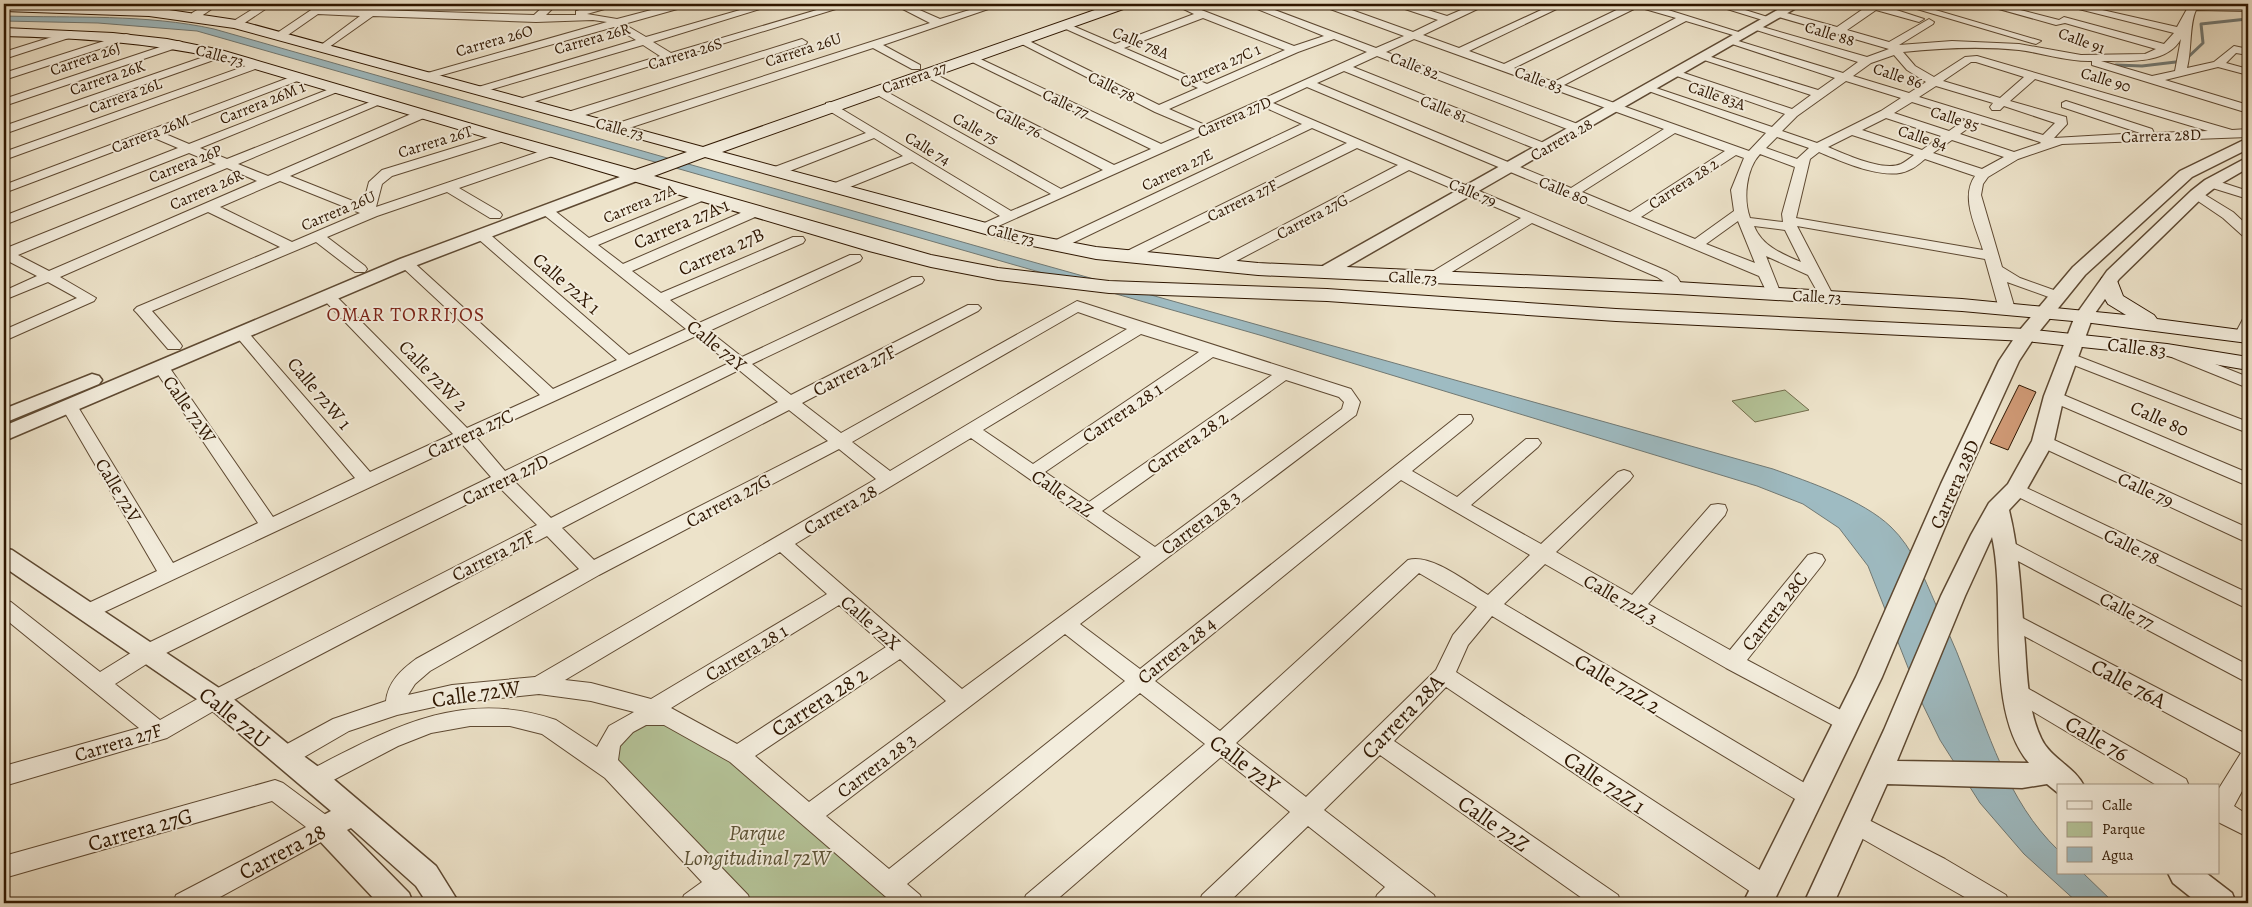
<svg xmlns="http://www.w3.org/2000/svg" width="2252" height="907" font-family="Alegreya,serif">
  <style>
    .green { fill: #b5c499; stroke: #726d4c }
    .water { fill: #9ebbc2; stroke: #717974 }
    .lines { fill: none; stroke-linecap: round; stroke-linejoin: round }
    .stream { stroke: #717974; stroke-width: 3 }
    .building { fill: #cf9975; stroke: #2e1600 }
    .minor-casing { stroke: #5e4932; stroke-width: 2 }
    .tertiary-casing { stroke: #5e4932; stroke-width: 3 }
    .secondary-casing { stroke: #2e1600; stroke-width: 2 }
    .minor { fill: #f3eddd; fill-rule: evenodd }
    .tertiary { fill: #f3eddd; fill-rule: evenodd }
    .secondary { fill: #f3eddd; fill-rule: evenodd }
    .labels { text-anchor: middle; stroke-width: 4; stroke-linejoin: round; paint-order: stroke }
    .far-street-label { font-size: 16px; fill: #2e1600; stroke: #f3eddd }
    .street-label { font-size: 19px; fill: #2e1600; stroke: #f3eddd }
    .neighbourhood-label { font-size: 20px; letter-spacing: 1px; fill: #7a1f14; stroke: #f3eddd }
    .near-street-label { font-size: 22px; fill: #2e1600; stroke: #f3eddd }
    .near-park-label { font-size: 22px; font-style: italic; fill: #5d5336; stroke: #f3eddd }
  </style>
  <rect width="100%" height="100%" fill="#ede3ca"/>
  <filter id="stains"><feTurbulence type="fractalNoise" baseFrequency=".004" numOctaves="4"/><feColorMatrix values="0 0 0 0 .2 0 0 0 0 .09 0 0 0 0 .02 0 0 0 .5 -.17"/></filter>
  <radialGradient id="worn" r=".72"><stop offset=".6" stop-color="#630" stop-opacity="0"/><stop offset="1" stop-color="#630" stop-opacity=".3"/></radialGradient>
  <!-- green -->
  <g class="green">
    <path d="M1785 390 1809 410 1755 422 1732 401Z"/>
    <path d="M645 716 738 755 911 903H739L613 771 608 747Z"/>
  </g>
  <!-- water -->
  <path class="water" d="M4 16C73 18 146 14 214 29L1008 255 1773 469C1809 482 1863 500 1891 527 1913 548 1924 578 1936 605 1945 626 1955 646 1963 668 1988 731 2007 801 2058 850V873H2083L2114 903H2078L2024 854 1980 803 1940 740 1922 703 1868 566 1839 528 1803 504 1757 486 1263 336 197 31 98 23 4 21Z"/>
  <g class="lines">
    <!-- stream -->
    <path class="stream" d="M2116 65 2142 66 2184 61 2203 43 2201 24 2247 19"/>
  </g>
  <!-- building -->
  <path class="building" d="M2019 385 2036 392 2008 450 1990 443Z"/>
  <g class="lines">
    <!-- minor casing -->
    <g class="minor-casing">
      <g id="minor">
        <path d="M151 4H163L153 11H145V7Z"/>
        <path d="M207 4H219L200 17H192V13Z"/>
        <path d="M261 4H273L240 26H232V22Z"/>
        <path d="M320 4H331L327 8H373L377 10 534 15 546 4H557L546 15H576V11L601 4H616L615 6 587 14 617 19 674 4H689L688 6 624 24 646 37 761 4H776L653 42 671 53 837 4H852L523 105 519 103V99L660 56 643 45 479 93 475 92V88L636 40 614 27 428 79 424 78V74L607 22 593 20 536 22 373 16 325 50 320 47 321 45 360 16 318 14 285 37H277V33Z"/>
        <path d="M893 4H906L940 19 989 4H1003L883 45 920 65V69H912L873 48 623 130 619 131 613 127 615 124 930 23Z"/>
        <path d="M1173 4H1186L1294 46 1324 36 1245 4H1259L1376 48 1404 36 1322 6 1321 4H1335L1413 32 1438 20 1396 6 1395 4H1409L1447 16 1475 4H1488L1423 35 1459 48 1554 4H1567L1469 51 1504 64 1629 4H1649L1748 35 1743 38 1686 21 1564 85 1749 151 1766 133 1643 89 1645 87H1653L1772 127 1785 114 1671 74 1677 71 1681 72 1792 109 1811 95 1698 58 1704 55 1708 56 1818 90 1835 78 1726 42 1731 39 1735 40 1843 73 1858 62 1750 28 1755 25 1759 26 1867 57 1889 49 1775 16V12H1783L1837 27 1866 7 1861 4H1878L1924 19 1919 22 1876 10 1847 30 1889 42 1929 19 1934 22 1933 24 1899 45 1952 41 2019 44 2081 55 2145 54 2156 49 2065 23 2056 25 1981 4H1997L2059 20 2064 17 2164 44 2174 33 2059 4H2076L2177 27 2187 9 2167 6 2166 4 2248 5V11L2196 10C2189 25 2192 50 2187 68L2214 62 2234 46 2248 49V55L2236 53 2226 63 2248 69V75L2218 67 2165 80 2248 105V113L2092 65V61C2067 62 2043 53 2019 50 1981 46 1942 48 1903 52L1915 66 1934 77 1965 57 1977 56 2232 130 2248 129V137L2062 144 2018 159 1988 177 1983 184 1981 195 2002 267 2020 278 2062 293 2064 296 2057 300 2007 282 2015 309 2007 314 1999 309 1985 259 1797 226 1834 297 1827 301 1822 300 1808 275 1766 256 1781 294 1774 298 1769 297 1759 276 1307 87 1273 103 1667 271 1677 277 1684 288 1677 292 1672 291 1666 283 1657 277 1532 223 1437 281H1427L1425 278 1427 275 1521 218 1409 170 1221 269H1211L1209 266 1211 263 1398 165 1357 148 1131 260H1121L1119 257 1121 254 1347 143 1312 128 1062 248 1057 249 1050 245 1052 242 1302 124 1264 107 985 232 980 231 978 228 980 225 1000 216 912 162 840 191H830L828 188 830 185 903 156 874 138 782 174 777 175 771 171 772 168 866 133 826 109V103L830 102 1011 211 1051 194 872 92V88H880L1061 189 1103 170 919 73 925 70 929 71 1114 165 1151 149 964 58 970 55 974 56 1161 144 1195 129 1155 112 1014 40 1019 37 1023 38 1159 105 1198 88 1057 25 1062 22 1066 23 1115 44 1194 14ZM1638 7 1676 18 1554 82 1514 68ZM1203 18 1285 50 1207 84 1124 48ZM1334 39 1367 52 1205 125 1169 109 1298 52ZM1414 39 1664 129 1571 188 1317 83 1344 71 1541 151H1549L1551 148 1549 145 1353 67 1377 56 1575 132H1583L1585 129 1583 126 1386 52ZM2181 39 2175 71 2152 76 2101 61C2127 61 2166 65 2181 39ZM1894 55 1907 70 1926 82 1909 93 1853 76 1871 63ZM1971 62H1976L2024 77 2000 98 1943 81ZM2035 79 2208 131 2154 133 2152 129 2066 101 2062 103V107L2140 133 2054 138 2067 124 2066 117 2010 101ZM1846 81 1901 98 1881 111 1817 143 1782 131 1797 116ZM1936 86 1993 103 1990 107 1992 110H2000L2004 106 2055 123 2043 135 1919 97ZM1912 102 1966 119 1949 131 1894 113ZM1886 118 1941 136 1922 150 1862 130ZM1977 122 2040 142 2041 143 2014 152 1960 134ZM1675 133 1725 151 1630 212 1582 192ZM1852 135 1914 155C1910 158 1905 162 1901 164 1883 172 1845 154 1828 147ZM1777 137 1809 148 1797 159 1766 148ZM1952 140 2004 157 1982 169 1933 153ZM1819 152C1841 161 1886 182 1909 170 1915 168 1920 163 1925 159L1975 176C1960 197 1976 227 1983 250L1796 218 1810 159ZM1760 154 1795 167 1782 214 1783 222 1750 218C1743 199 1746 169 1760 154ZM1736 155 1744 158 1731 190 1734 211 1695 239 1641 217ZM1738 221 1755 263 1706 244ZM1754 226 1785 230 1801 262C1782 254 1762 246 1754 226Z"/>
        <path d="M1711 4H1726L1774 19 1769 22Z"/>
        <path d="M1900 4H1915L2041 41 2036 44 2032 43Z"/>
        <path d="M71 31 76 34 75 36 4 59V52Z"/>
        <path d="M126 34 130 35V39L4 80V73Z"/>
        <path d="M802 39 807 42 806 44 576 118H568L566 115 568 112Z"/>
        <path d="M178 41 182 42V46L4 106V99Z"/>
        <path d="M221 51 226 54 225 56 4 134V126Z"/>
        <path d="M257 62 263 65 261 67 4 160V152Z"/>
        <path d="M296 75 302 78 300 80 163 133 189 144 332 88H340L342 90 200 148 227 159 375 100 379 98 385 102 238 164 268 176 418 111H426V117L290 176 363 205 369 182 382 170 496 135 500 134 506 138 504 141 392 176 382 184 376 207 547 149H555L557 152 555 155 459 188 500 212 502 215 500 218H490L447 192 377 216 327 237 365 266 367 269 365 272H355L316 242 152 311 180 343 182 346 180 349H168L137 313 134 310 137 307 280 247 208 212 60 277 96 298 94 301 4 341V330L77 298 48 282 4 300V291L37 276 4 259V249L216 164 189 153 4 225V216L178 148 152 137 4 193V185ZM227 168 257 181 49 271 18 255ZM280 181 360 213 292 242 220 207Z"/>
        <path d="M2211 179 2248 191V199L2206 186 2204 183 2206 180Z"/>
        <path d="M2197 190 2233 212 2248 226V237L2243 236 2223 218 2192 197 2190 194 2192 191Z"/>
        <path d="M704 191 711 195 709 198 598 245 623 264 752 208H762L764 211 762 214 632 271 661 293 793 237H803L805 240 803 243 670 300 699 323 850 255H860L862 258 860 261 709 331 742 357 912 277H922L924 280 922 283 752 364 791 395 968 305H978L981 308 978 311 802 403 841 433 1077 301 1351 389 1360 402 1356 415 1080 624 1140 669 1459 415H1471L1473 419 1471 423 1412 471 1457 497 1526 439H1538L1541 443 1538 447 1471 505 1541 544 1618 472 1624 470 1630 472 1633 476 1630 480 1556 552 1632 595 1711 505 1718 504 1725 505 1727 510 1725 515 1648 604 1730 650 1808 555 1815 553 1822 555 1825 560 1822 565 1747 660 1854 717 1857 723 1854 729 1846 732 1726 668 1545 564 1504 604 1818 791 1822 798 1818 805 1810 808 1492 616 1468 645 1456 672 1775 880 1778 888 1775 896 1766 899 1757 896 1446 687 1394 741 1618 895 1621 903H1589L1380 755 1324 810 1434 895 1437 903H1374L1377 895 1385 887 1308 826 1228 903H1199L1202 895 1290 812 1221 757 1053 903H1023L1026 895 1205 744 1140 693 907 884 920 895 923 903H893L730 762 664 725H646L633 732 620 746 618 760 748 895 751 903H723L719 899 713 903H681L684 895 702 882 605 778 542 734 510 726H470L431 733 398 746 322 786 314 789 306 786 303 779 306 772C388 730 461 687 556 720L597 747 609 726 634 712 591 701 539 694 452 703 397 715 349 731 292 764 284 766 276 764 273 757 276 750 333 719 386 701C388 682 401 670 416 659L579 569 547 536 224 705 167 738 4 786V766L139 728 4 618V600L11 602 100 672 142 646 491 477 462 444 87 620 80 617 77 612 80 607 157 571 61 406 63 402H75L173 563 258 523 153 367 155 364H167L273 517 355 478 236 336 233 333 236 330H246L370 472 453 434 323 299 321 296 323 293H333L467 428 540 395 401 266 399 263 401 260H411L553 389 617 360 476 237 474 234 476 231H486L629 355 686 329 538 210 540 207H550L589 238ZM1078 312 1127 329 890 471 852 442ZM1141 334 1199 352 1033 464 983 430ZM696 336 729 363 505 471 476 437ZM1213 357 1272 375 1089 502 1045 472ZM739 370 778 402 551 518 514 481ZM1286 380 1339 397 1344 402 1342 409 1155 547 1102 511ZM789 410 828 441 594 560 562 528ZM971 438 1141 557 962 689 795 544ZM839 449 876 479 535 677 452 685 408 695 415 684 430 671 599 575ZM1401 480 1530 555 1488 595C1468 583 1431 553 1408 560L1220 731 1155 681ZM500 488 537 525 208 693 160 720 115 684 156 658ZM780 552 827 594 651 699 591 683 565 680ZM1419 573 1477 607 1453 635 1436 670 1306 797 1236 743ZM839 605 886 647 737 744 671 708ZM1065 634 1125 681 889 869 826 816ZM900 659 946 701 809 802 755 756Z"/>
        <path d="M2248 317V338L2242 341 2236 339 2234 336 2243 319Z"/>
        <path d="M2170 346 2248 377V388L2164 354 2162 351Z"/>
        <path d="M2067 352 2248 422V433L2061 360 2059 357Z"/>
        <path d="M2054 391 2248 473V486L2048 400 2046 396 2048 392Z"/>
        <path d="M2043 435 2248 528V543L2037 445 2034 441 2037 437Z"/>
        <path d="M2016 483 2248 593V609L2010 493 2007 489 2010 485Z"/>
        <path d="M2006 539 2248 665V683L1999 551 1996 546 1999 541Z"/>
        <path d="M2009 611 2248 735V780L2234 806 2248 815V837L2218 822V790L2241 753 2002 624 1999 619 2002 614Z"/>
        <path d="M2015 681 2186 779 2189 786H2158L2007 696 2004 690 2007 684Z"/>
        <path d="M275 780 283 783 334 821 338 828 334 835 209 903H173L176 895 306 827 272 801 4 878V856Z"/>
        <path d="M1855 813 1945 859 2006 895 2009 903H1975L1847 830 1843 823 1847 816Z"/>
      </g>
    </g>
    <!-- tertiary casing -->
    <g class="tertiary-casing">
      <g id="tertiary">
        <path d="M1788 4H1803L1331 276H1319L1316 272 1319 268Z"/>
        <path d="M2248 138V149L2192 177 2085 275 2034 338 2019 361 1963 484 1882 677 1773 903H1743L1856 677 1941 484 1999 361 2019 331 2073 267 2180 171Z"/>
        <path d="M2248 157V168L2217 186 2203 197 2119 279 2093 316 2064 396 2054 441 2024 494 2009 510C2020 555 2021 599 2025 645 2027 675 2028 711 2041 738 2050 758 2075 767 2084 786H2058V793L2047 784 2022 788 1887 784 1834 903H1804L1884 730 1941 596 1971 535 1989 503 2008 484 2032 441 2044 396 2075 316 2107 271 2191 191 2205 180ZM1992 537C2007 603 1984 709 2029 763L1897 761 1965 596Z"/>
        <path d="M636 171 642 173 644 176 642 179 412 267 4 441V426L400 259Z"/>
        <path d="M92 374 99 376 102 380 99 384 4 423V409Z"/>
        <path d="M4 548 12 550 225 692 294 749 324 771 436 866 459 903H427L416 886 351 828 347 830 409 893 413 903H378L316 837 312 828 316 819 331 811 207 706 4 567Z"/>
        <path d="M2168 873H2206L2232 893 2236 903H2198L2173 883Z"/>
      </g>
    </g>
    <!-- secondary casing -->
    <g class="secondary-casing">
      <path id="secondary" d="M4 4 149 7 236 20 703 147 1112 4H1131L1129 7 722 152 1027 234 1096 247 1258 263 1677 282 1962 299 2126 315 2108 304 2098 287 2102 278 2109 276 2116 278 2123 296 2154 315 2157 319 2248 331V343L2084 322 1962 311 1677 294 1258 275 1096 259 1018 243 705 157 654 176 931 255 998 268 1109 281 1327 289 1616 309 2026 329 2167 344 2248 357V370L2167 356 2026 341 1616 321 1327 301 1109 293 998 280 931 267 869 251 218 58C147 42 76 38 4 36V28L113 33 167 39 221 50 506 134 635 170 687 152 234 28 149 16 4 11Z"/>
    </g>
    <!-- minor -->
    <use href="#minor" class="minor"/>
    <!-- tertiary -->
    <use href="#tertiary" class="tertiary"/>
    <!-- secondary -->
    <use href="#secondary" class="secondary"/>
  </g>
  <g class="labels">
    <!-- far-street labels -->
    <g class="far-street-label">
      <text transform="translate(1830 33) rotate(17)" y="6">Calle 88</text>
      <text transform="translate(592 38) rotate(-16)" y="6">Carrera 26R</text>
      <text transform="translate(494 40) rotate(-16)" y="6">Carrera 26O</text>
      <text transform="translate(2082 40) rotate(20)" y="6">Calle 91</text>
      <text transform="translate(1141 42) rotate(23)" y="6">Calle 78A</text>
      <text transform="translate(803 49) rotate(-18)" y="6">Carrera 26U</text>
      <text transform="translate(685 53) rotate(-17)" y="6">Carrera 26S</text>
      <text transform="translate(220 55) rotate(15)" y="6">Calle 73</text>
      <text transform="translate(85 58) rotate(-19)" y="6">Carrera 26J</text>
      <text transform="translate(1220 65) rotate(-24)" y="6">Carrera 27C 1</text>
      <text transform="translate(1415 65) rotate(21)" y="6">Calle 82</text>
      <text transform="translate(1898 75) rotate(18)" y="6">Calle 86</text>
      <text transform="translate(107 77) rotate(-19)" y="6">Carrera 26K</text>
      <text transform="translate(914 77) rotate(-19)" y="6">Carrera 27</text>
      <text transform="translate(1539 79) rotate(20)" y="6">Calle 83</text>
      <text transform="translate(2106 79) rotate(17)" y="6">Calle 90</text>
      <text transform="translate(1112 86) rotate(26)" y="6">Calle 78</text>
      <text transform="translate(125 95) rotate(-20)" y="6">Carrera 26L</text>
      <text transform="translate(1717 95) rotate(19)" y="6">Calle 83A</text>
      <text transform="translate(262 102) rotate(-22)" y="6">Carrera 26M 1</text>
      <text transform="translate(1066 103) rotate(25)" y="6">Calle 77</text>
      <text transform="translate(1444 108) rotate(22)" y="6">Calle 81</text>
      <text transform="translate(1234 116) rotate(-24)" y="6">Carrera 27D</text>
      <text transform="translate(1955 118) rotate(18)" y="6">Calle 85</text>
      <text transform="translate(1019 122) rotate(27)" y="6">Calle 76</text>
      <text transform="translate(620 128) rotate(15)" y="6">Calle 73</text>
      <text transform="translate(976 128) rotate(29)" y="6">Calle 75</text>
      <text transform="translate(150 133) rotate(-21)" y="6">Carrera 26M</text>
      <text transform="translate(2161 135) rotate(-2)" y="6">Carrera 28D</text>
      <text transform="translate(1923 137) rotate(18)" y="6">Calle 84</text>
      <text transform="translate(1561 139) rotate(-30)" y="6">Carrera 28</text>
      <text transform="translate(435 141) rotate(-17)" y="6">Carrera 26T</text>
      <text transform="translate(928 148) rotate(31)" y="6">Calle 74</text>
      <text transform="translate(185 163) rotate(-22)" y="6">Carrera 26P</text>
      <text transform="translate(1177 169) rotate(-26)" y="6">Carrera 27E</text>
      <text transform="translate(1683 183) rotate(-33)" y="6">Carrera 28 2</text>
      <text transform="translate(206 189) rotate(-24)" y="6">Carrera 26R</text>
      <text transform="translate(1564 190) rotate(22)" y="6">Calle 80</text>
      <text transform="translate(1473 192) rotate(23)" y="6">Calle 79</text>
      <text transform="translate(1242 200) rotate(-26)" y="6">Carrera 27F</text>
      <text transform="translate(639 203) rotate(-23)" y="6">Carrera 27A</text>
      <text transform="translate(338 210) rotate(-23)" y="6">Carrera 26U</text>
      <text transform="translate(1312 216) rotate(-28)" y="6">Carrera 27G</text>
      <text transform="translate(1011 234) rotate(14)" y="6">Calle 73</text>
      <text transform="translate(1413 277) rotate(3)" y="6">Calle 73</text>
      <text transform="translate(1817 296) rotate(3)" y="6">Calle 73</text>
    </g>
    <!-- street labels -->
    <g class="street-label">
      <text transform="translate(681 223) rotate(-23)" y="7">Carrera 27A 1</text>
      <text transform="translate(721 251) rotate(-24)" y="7">Carrera 27B</text>
      <text transform="translate(567 283) rotate(41)" y="7">Calle 72X 1</text>
      <text transform="translate(717 345) rotate(39)" y="7">Calle 72Y</text>
      <text transform="translate(2137 347) rotate(7)" y="7">Calle 83</text>
      <text transform="translate(854 370) rotate(-27)" y="7">Carrera 27F</text>
      <text transform="translate(434 375) rotate(46)" y="7">Calle 72W 2</text>
      <text transform="translate(320 393) rotate(50)" y="7">Calle 72W 1</text>
      <text transform="translate(190 409) rotate(55)" y="7">Calle 72W</text>
      <text transform="translate(1122 412) rotate(-34)" y="7">Carrera 28 1</text>
      <text transform="translate(2160 418) rotate(24)" y="7">Calle 80</text>
      <text transform="translate(470 433) rotate(-25)" y="7">Carrera 27C</text>
      <text transform="translate(1187 442) rotate(-35)" y="7">Carrera 28 2</text>
      <text transform="translate(505 479) rotate(-26)" y="7">Carrera 27D</text>
      <text transform="translate(1954 484) rotate(-66)" y="7">Carrera 28D</text>
      <text transform="translate(2146 489) rotate(25)" y="7">Calle 79</text>
      <text transform="translate(119 490) rotate(59)" y="7">Calle 72V</text>
      <text transform="translate(1063 493) rotate(34)" y="7">Calle 72Z</text>
      <text transform="translate(728 500) rotate(-28)" y="7">Carrera 27G</text>
      <text transform="translate(840 509) rotate(-30)" y="7">Carrera 28</text>
      <text transform="translate(1200 522) rotate(-37)" y="7">Carrera 28 3</text>
      <text transform="translate(2132 546) rotate(26)" y="7">Calle 78</text>
      <text transform="translate(493 555) rotate(-27)" y="7">Carrera 27F</text>
      <text transform="translate(1621 599) rotate(30)" y="7">Calle 72Z 3</text>
      <text transform="translate(2127 610) rotate(28)" y="7">Calle 77</text>
      <text transform="translate(1774 611) rotate(-52)" y="7">Carrera 28C</text>
      <text transform="translate(871 622) rotate(41)" y="7">Calle 72X</text>
      <text transform="translate(1176 650) rotate(-39)" y="7">Carrera 28 4</text>
      <text transform="translate(746 652) rotate(-31)" y="7">Carrera 28 1</text>
      <text transform="translate(118 742) rotate(-17)" y="7">Carrera 27F</text>
      <text transform="translate(876 765) rotate(-37)" y="7">Carrera 28 3</text>
    </g>
    <!-- neighbourhood labels -->
    <g class="neighbourhood-label">
      <text x="406" y="321">OMAR TORRIJOS</text>
    </g>
    <!-- near-street labels -->
    <g class="near-street-label">
      <text transform="translate(1618 683) rotate(31)" y="8">Calle 72Z 2</text>
      <text transform="translate(2129 683) rotate(28)" y="8">Calle 76A</text>
      <text transform="translate(476 693) rotate(-8)" y="8">Calle 72W</text>
      <text transform="translate(819 701) rotate(-33)" y="8">Carrera 28 2</text>
      <text transform="translate(1402 716) rotate(-46)" y="8">Carrera 28A</text>
      <text transform="translate(235 717) rotate(39)" y="8">Calle 72U</text>
      <text transform="translate(2097 738) rotate(30)" y="8">Calle 76</text>
      <text transform="translate(1245 763) rotate(37)" y="8">Calle 72Y</text>
      <text transform="translate(1605 782) rotate(34)" y="8">Calle 72Z 1</text>
      <text transform="translate(1494 823) rotate(35)" y="8">Calle 72Z</text>
      <text transform="translate(140 829) rotate(-16)" y="8">Carrera 27G</text>
      <text transform="translate(282 851) rotate(-28)" y="8">Carrera 28</text>
    </g>
    <!-- near-park labels -->
    <g class="near-park-label">
      <text x="757" y="840">Parque<tspan x="757" dy="25">Longitudinal 72W</tspan></text>
    </g>
  </g>
  <!-- margin -->
  <rect width="2252" height="907" fill="none" stroke="#ede3ca" stroke-width="20"/>
  <rect x="5" y="5" width="2242" height="897" fill="none" stroke="#2e1600" stroke-width="2.5"/>
  <rect x="10" y="10" width="2232" height="887" fill="none" stroke="#2e1600"/>
  <!-- legend -->
  <rect x="2057" y="784" width="162" height="90" fill="#f3eddd" stroke="#a49785"/>
  <rect x="2067" y="801" width="25" height="8" fill="#f3eddd" stroke="#a49785"/>
  <text x="2102" y="810" font-size="15" fill="#2e1600">Calle</text>
  <rect x="2067" y="822" width="25" height="15" fill="#b5c499" stroke="#a49785"/>
  <text x="2102" y="834" font-size="15" fill="#2e1600">Parque</text>
  <rect x="2067" y="847" width="25" height="15" fill="#9ebbc2" stroke="#a49785"/>
  <text x="2102" y="860" font-size="15" fill="#2e1600">Agua</text>
  <rect width="100%" height="100%" filter="url(#stains)"/>
  <rect width="100%" height="100%" fill="url(#worn)"/>
</svg>
